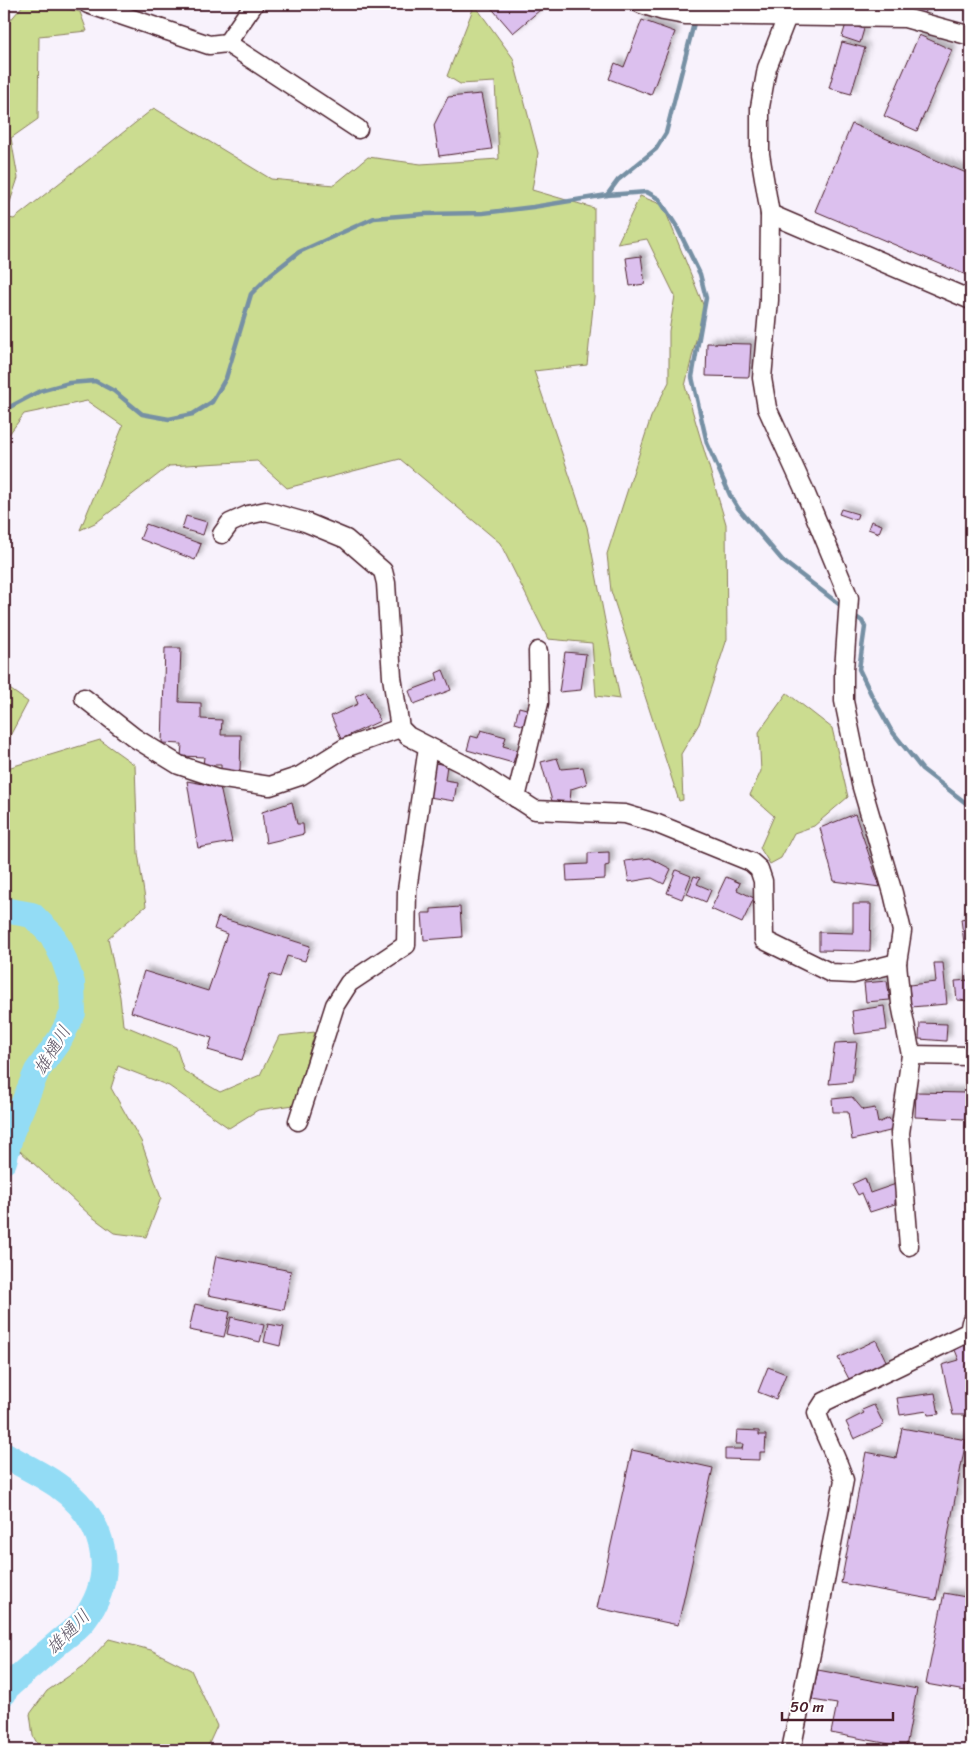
<svg xmlns="http://www.w3.org/2000/svg" width="975" height="1754" font-family="Sriracha,'Klee One',sans-serif">
  <style>
    .green { fill: #cbdc90; stroke: #8a7e5e }
    .lines { fill: none; stroke-linecap: round; stroke-linejoin: round }
    .stream { stroke: #7690a4; stroke-width: 4.5 }
    .river { stroke: #93dcf5; stroke-width: 26 }
    .building { fill: #dcc0ee; stroke: #4a1f2b; filter: url(#shadow) }
    .minor-casing { stroke: #4a1f2b; stroke-width: 21 }
    .minor { stroke: #fff; stroke-width: 18 }
    .labels { text-anchor: middle; stroke-width: 4.5; stroke-linejoin: round; paint-order: stroke }
    .water-label { font-size: 18px; font-style: italic; fill: #605868; stroke: #fff }
  </style>
  <defs>
    <filter id="shadow"><feDropShadow dx="4.5" dy="-4.5" stdDeviation="2.5" flood-color="#0004"/></filter>
  </defs>
  <rect width="100%" height="100%" fill="#f8f2fc"/>
  <filter id="ink" filterUnits="userSpaceOnUse"><feTurbulence type="fractalNoise" baseFrequency=".02" numOctaves="2"/><feDisplacementMap in="SourceGraphic" scale="10" xChannelSelector="R" yChannelSelector="G"/><feConvolveMatrix kernelMatrix="1 2 1 2 8 2 1 2 1" color-interpolation-filters="sRGB"/></filter>
  <g filter="url(#ink)">
    <!-- green -->
    <g class="green">
      <path d="M24 4H50L80 12 87 31 39 36 38 119 11 138 18 178 7 211 4 210V28Z"/>
      <path d="M410 4H474L513 58 538 153 532 190 594 208V297L587 365 534 371 587 527 620 699 596 696 592 643 548 639 500 543 400 459 287 488 257 461 169 466 97 522 80 530 123 426 87 401 24 414 4 441V217L14 219 154 108 271 179 334 185 368 157 421 164 499 159 495 82 460 84 447 76 473 9 410 10Z"/>
      <path d="M640 196 663 205 704 307 685 386 726 524 727 639 699 724 681 754 683 800 679 801 611 591 607 554 651 417 669 382V331L675 296 647 239 617 244Z"/>
      <path d="M4 685 28 702 4 747Z"/>
      <path d="M787 693 832 728 848 797 814 826 794 833 781 858 770 864 760 848 774 816 750 795 761 771 759 732Z"/>
      <path d="M100 740 135 765 138 853 146 906 108 938 120 997 123 1025 176 1047 184 1071 220 1092 260 1075 279 1036 315 1032 294 1105 258 1110 229 1128 169 1086 118 1066 111 1088 141 1141 161 1198 146 1237 114 1233 91 1216 20 1151 4 1176V769Z"/>
      <path d="M109 1639 151 1650 191 1670 217 1726 206 1750H41L33 1736 30 1714 47 1691 85 1665Z"/>
    </g>
    <g class="lines">
      <!-- stream -->
      <g class="stream">
        <path d="M607 195 618 180 656 149 666 133 695 19"/>
        <path d="M4 410 40 391 69 383 95 381 114 391 142 414 169 419 193 414 212 402 226 378 251 294 271 274 299 252 374 218 424 214 483 213 533 207 607 195 647 192 659 199 677 227 700 274 706 298 692 377 707 443 730 495 738 508 783 561 844 608"/>
        <path d="M852 614 862 621 865 627 859 669 871 694 891 730 922 769 971 807"/>
      </g>
      <!-- river -->
      <g class="river">
        <path d="M4 910 32 915 52 935 63 957 72 983 73 1013 60 1039 37 1071 11 1133 4 1161"/>
        <path d="M4 1454C21 1465 40 1473 57 1485 104 1518 120 1572 84 1620 77 1629 66 1636 58 1643 40 1658 23 1673 6 1688L4 1693"/>
      </g>
    </g>
    <!-- building -->
    <g class="building">
      <path d="M488 4H547L513 33Z"/>
      <path d="M886 4H927L925 16 885 10Z"/>
      <path d="M642 20 675 32 651 95 609 79 615 63 624 67Z"/>
      <path d="M846 24 864 29 860 43 842 37Z"/>
      <path d="M919 35 952 50 917 131 884 116Z"/>
      <path d="M842 42 865 48 851 94 829 88Z"/>
      <path d="M481 94 492 149 439 156 434 125 448 97Z"/>
      <path d="M852 124 971 175V277L815 211Z"/>
      <path d="M641 256 645 284 630 286 626 258Z"/>
      <path d="M707 343 751 344 749 377 706 376Z"/>
      <path d="M841 509 858 514 856 520 839 514Z"/>
      <path d="M186 516 207 522 203 535 182 529Z"/>
      <path d="M871 521 882 525 879 533 868 529Z"/>
      <path d="M146 524 201 544 195 560 140 539Z"/>
      <path d="M165 648H181L179 702 201 703V719L222 720 221 735H241L240 771H221V765H203L204 757 181 756 182 744 162 743Z"/>
      <path d="M565 652 586 654 581 690 559 692Z"/>
      <path d="M443 670 451 690 414 704 409 691 438 680 436 673Z"/>
      <path d="M366 691 380 721 341 739 331 716 358 704 355 696Z"/>
      <path d="M519 707 530 710 525 726 515 723Z"/>
      <path d="M481 730 506 737 503 746 517 750 513 763 467 750 471 736 478 738Z"/>
      <path d="M557 758 561 769 583 767 587 784 571 789 570 802 552 801 541 762Z"/>
      <path d="M435 763 447 765 445 780 457 782 454 801 429 797Z"/>
      <path d="M187 781 220 787 232 842 198 848Z"/>
      <path d="M292 802 297 824H303L304 834 266 843 262 812Z"/>
      <path d="M855 814 880 887 834 881 820 828Z"/>
      <path d="M609 852V865L605 866V879L567 881 566 865 588 864V853Z"/>
      <path d="M650 858 671 869 664 884 652 878 629 882 625 861Z"/>
      <path d="M676 870 691 876 682 899 667 893Z"/>
      <path d="M694 876 700 878 697 884 711 890 706 902 687 894Z"/>
      <path d="M726 877 740 883 737 890 754 898 742 923 711 909Z"/>
      <path d="M853 904H871L870 951 819 950V932L853 933Z"/>
      <path d="M460 907 462 937 424 940 422 913H431V909Z"/>
      <path d="M218 917 310 946 305 961 287 956 280 977 270 974 242 1060 208 1050 212 1038 131 1012 144 971 208 991 227 934 214 929Z"/>
      <path d="M971 917V942L964 943 961 919Z"/>
      <path d="M934 963H943L947 1004 911 1007 909 985 936 982Z"/>
      <path d="M971 980V1001L957 1000 955 981Z"/>
      <path d="M887 981 890 1000 866 1002 864 983Z"/>
      <path d="M884 1006 887 1030 855 1034 852 1011Z"/>
      <rect x="967" y="1006" width="4" height="12"/>
      <path d="M920 1023 947 1024 946 1041 919 1039Z"/>
      <path d="M857 1042 852 1082 829 1084 835 1043Z"/>
      <path d="M916 1092 966 1093 965 1119 915 1117Z"/>
      <path d="M852 1097 863 1110 875 1108 878 1123 889 1118 894 1130 852 1140 848 1112H833L832 1099Z"/>
      <path d="M865 1178 870 1193 896 1184 895 1204 870 1212 862 1193 858 1195 852 1184Z"/>
      <path d="M216 1256 291 1271 284 1310 208 1295Z"/>
      <path d="M195 1304 230 1312 224 1337 189 1330Z"/>
      <path d="M231 1317 264 1325 260 1342 227 1334Z"/>
      <path d="M268 1324 284 1327 280 1346 264 1342Z"/>
      <path d="M876 1340 887 1363 850 1381 838 1358Z"/>
      <path d="M971 1342V1415H953L942 1365 959 1360 955 1350Z"/>
      <path d="M768 1367 786 1374 776 1399 758 1392Z"/>
      <path d="M935 1393 939 1414 928 1415 927 1411 900 1415 897 1398Z"/>
      <path d="M874 1405 884 1425 854 1439 846 1422 864 1413 862 1410Z"/>
      <path d="M902 1428 966 1440 936 1600 841 1583 866 1452 896 1458Z"/>
      <path d="M737 1430 759 1431V1435H766L765 1452H760V1460L725 1459V1449H742L743 1444H736Z"/>
      <path d="M632 1450 713 1468 678 1625 597 1608Z"/>
      <path d="M944 1593 971 1598V1692L926 1684Z"/>
      <path d="M818 1670 917 1689 906 1747 831 1733 837 1704 812 1700Z"/>
    </g>
    <g class="lines">
      <!-- minor casing -->
      <g class="minor-casing">
        <g id="minor">
          <path d="M88 4 209 45 227 43 254 4"/>
          <path d="M641 4 663 11 685 15 905 18 971 36"/>
          <path d="M792 4 767 68 760 107V154L770 214 769 300 762 378 767 408 803 487 849 598 844 670V701L861 784 893 893 902 931 897 963 901 1004 911 1055 900 1133 909 1246"/>
          <path d="M227 43 358 129"/>
          <path d="M770 214 971 300"/>
          <path d="M222 534 230 523 248 515 266 511 305 522 346 539 383 571 386 583 392 677 400 728 408 736 467 766 535 810 625 814 655 823 751 862 759 869 763 881 764 940 831 973 853 974 897 963"/>
          <path d="M84 698 135 738 179 765 218 778 270 786 300 776 345 748 400 728"/>
          <path d="M516 798 539 703 538 651"/>
          <path d="M911 1055 971 1056"/>
          <path d="M298 1121 335 1005 349 983 406 945 407 890 428 747"/>
          <path d="M791 1750 812 1649 844 1480C837 1457 824 1436 817 1413L824 1402 969 1332 971 1322"/>
        </g>
      </g>
      <!-- minor -->
      <use href="#minor" class="minor"/>
    </g>
  </g>
  <g class="labels">
    <!-- water labels -->
    <g class="water-label">
      <text transform="translate(52 1050) rotate(-59)" y="6">雄樋川</text>
      <text transform="translate(68 1632) rotate(-46)" y="6">雄樋川</text>
    </g>
  </g>
  <!-- margin -->
  <rect width="975" height="1754" fill="none" stroke="#fff" stroke-width="20"/>
  <rect x="10" y="10" width="955" height="1734" fill="none" stroke="#4a1f2b" stroke-width="2" filter="url(#ink)"/>
  <!-- scale -->
  <path d="M782 1712v8h111v-8" fill="none" stroke="#4a1f2b" stroke-width="2.5"/>
  <text x="790" y="1712" font-size="15" fill="#4a1f2b" stroke="#ffffff" stroke-width="4" paint-order="stroke">50 m</text>
</svg>
